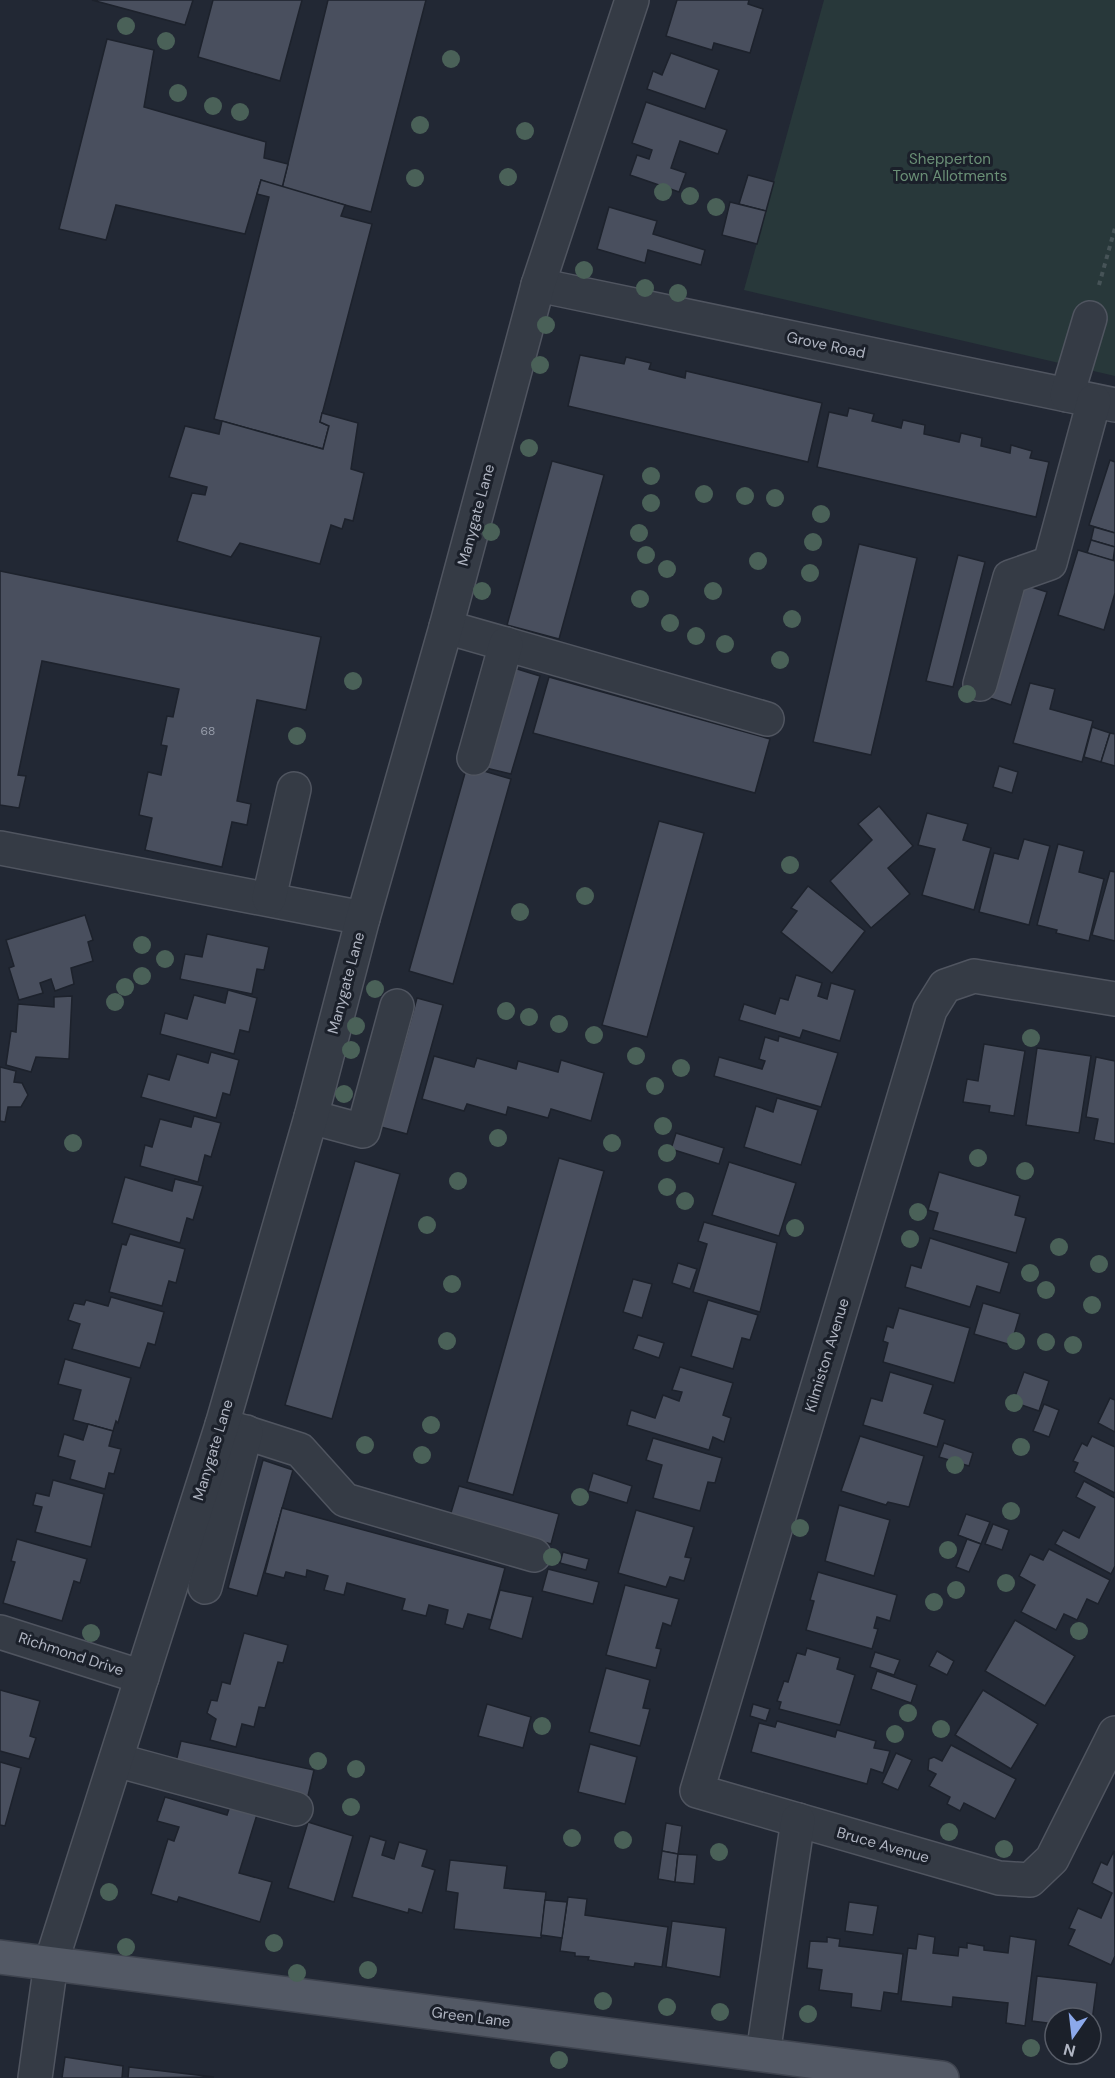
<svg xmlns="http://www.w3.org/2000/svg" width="1115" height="2078" font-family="'DM Sans',sans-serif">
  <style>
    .green { fill: #28383a }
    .building { fill: #494f5e; stroke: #1d222c; stroke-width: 1.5 }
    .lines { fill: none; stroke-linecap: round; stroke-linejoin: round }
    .minor-casing { stroke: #505560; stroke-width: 36 }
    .major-casing { stroke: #3f444f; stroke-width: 36 }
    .path { stroke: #465357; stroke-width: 4; stroke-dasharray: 4.5 4.5; stroke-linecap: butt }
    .minor { stroke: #353b45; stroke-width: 33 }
    .major { stroke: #535965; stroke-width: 33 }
    .tree { fill: #4a6158 }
    .labels { text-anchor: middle; stroke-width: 6; stroke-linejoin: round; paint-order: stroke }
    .number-label { font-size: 12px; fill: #969ca9 }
    .park-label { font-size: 15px; fill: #6a8f76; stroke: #1b202a }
    .street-label { font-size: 15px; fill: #b0b5c2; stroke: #1b202a }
  </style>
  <rect width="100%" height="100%" fill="#222834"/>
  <!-- green -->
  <path class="green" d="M824 0H1115V376L744 290Z"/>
  <!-- building -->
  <g class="building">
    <path d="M92 0H193L185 25Z"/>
    <path d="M213 0H302L280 81 198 57Z"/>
    <path d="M328 0H426L371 212 282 188Z"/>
    <path d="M677 0H749L748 4 763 9 750 53 714 43 712 50 666 36Z"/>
    <path d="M107 39 154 50 144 107 266 142 264 158 288 164 282 188 261 180 245 234 116 205 106 240 59 229Z"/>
    <path d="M671 53 719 70 705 109 647 89 653 71 662 75Z"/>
    <path d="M646 102 727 130 718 154 680 141 671 168 686 173 679 192 630 175 637 155 649 159 652 150 632 143Z"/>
    <path d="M748 175 774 182 766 211 739 204Z"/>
    <path d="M261 180 345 205 341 216 372 224 320 422 329 426 323 449 214 419 269 197 257 194Z"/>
    <path d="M730 202 766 211 757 244 722 235Z"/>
    <path d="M609 207 657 221 653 234 705 250 701 265 648 250 645 263 597 249Z"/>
    <path d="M580 355 624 364 626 357 651 363 649 369 685 378 686 371 822 403 808 462 568 406Z"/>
    <path d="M849 408 874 414 872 421 901 428 903 420 925 425 924 434 959 442 961 433 982 438 981 446 1010 453 1011 445 1032 451 1030 458 1049 462 1036 517 817 467 829 412 847 416Z"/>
    <path d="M322 413 358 423 351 469 364 473 353 521 345 519 342 529 331 525 320 564 240 543 231 557 177 541 192 493 205 495 207 487 169 477 185 426 219 434 222 421 323 449 329 426 320 422Z"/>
    <path d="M1110 460 1115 462V533L1089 525Z"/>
    <path d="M552 461 604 475 559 639 507 625Z"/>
    <path d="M1094 527 1115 533V547L1091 540Z"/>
    <path d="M1091 540 1115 547 1113 561 1087 553Z"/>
    <path d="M859 544 917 558 871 755 813 742Z"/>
    <path d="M1078 550 1115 561V593L1104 630 1058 615Z"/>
    <path d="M958 555 985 562 953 687 926 681Z"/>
    <path d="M0 571 321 637 306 710 257 700 237 801 251 804 247 825 232 822 222 867 145 850 152 818 139 815 148 772 161 775 167 746 161 745 167 716 173 717 179 689 42 661 18 775 26 776 19 808 0 805Z"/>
    <path d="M1022 584 1047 592 1011 705 987 697Z"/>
    <path d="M514 668 540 676 511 774 486 768Z"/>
    <path d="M549 677 770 739 755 793 533 733Z"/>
    <path d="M1030 683 1055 689 1050 709 1093 721 1082 762 1013 743Z"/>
    <path d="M1092 727 1110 733 1101 762 1084 757Z"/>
    <path d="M1110 733 1115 734V766L1101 762Z"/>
    <path d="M467 766 511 779 453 984 409 971Z"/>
    <path d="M999 766 1018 772 1012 793 993 787Z"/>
    <path d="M879 806 913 846 888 868 910 894 871 928 830 881 872 840 858 824Z"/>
    <path d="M927 813 968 824 963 840 991 848 974 910 922 895 935 849 918 845Z"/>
    <path d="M659 821 704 833 647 1037 602 1025Z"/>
    <path d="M1024 839 1050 846 1029 925 979 912 994 853 1018 859Z"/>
    <path d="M1058 844 1084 851 1079 872 1104 879 1089 941 1056 933 1057 930 1037 925Z"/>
    <path d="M1110 871 1115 872V941L1092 935Z"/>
    <path d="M808 886 865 931 832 973 781 932 797 911 791 908Z"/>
    <path d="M85 915 93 940 88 942 93 961 71 968 74 984 55 991 51 979 40 983 43 993 19 1000 9 968 14 966 6 940Z"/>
    <path d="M207 934 269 947 264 970 257 969 252 994 180 979 185 954 202 957Z"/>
    <path d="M796 975 822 983 818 996 827 999 831 983 855 990 840 1041 803 1030 800 1038 739 1020 744 1004 775 1014 780 998 788 1000Z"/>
    <path d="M228 990 257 998 249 1032 240 1030 234 1054 160 1034 165 1013 187 1019 194 995 225 1003Z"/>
    <path d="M72 996 69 1059 36 1057 31 1072 6 1065 11 1031 16 1032 18 1004 54 1007V997Z"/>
    <path d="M417 998 443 1005 407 1134 381 1127Z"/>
    <path d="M779 1036 838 1053 821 1107 714 1076 719 1057 762 1069 765 1061 759 1059 765 1037 778 1041Z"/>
    <path d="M984 1044 1025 1051 1014 1116 989 1112 990 1106 963 1102 967 1079 978 1081Z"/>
    <path d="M1037 1048 1091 1056 1079 1133 1026 1125Z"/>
    <path d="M211 1052 239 1060 230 1095 223 1093 216 1118 141 1097 148 1074 169 1080 177 1054 208 1063Z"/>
    <path d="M434 1056 474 1067 477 1058 516 1069 518 1061 558 1072 561 1060 604 1073 591 1121 551 1109 548 1118 508 1107 506 1115 467 1104 464 1111 422 1099Z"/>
    <path d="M1096 1057 1115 1061V1144L1094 1140 1098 1119 1086 1117Z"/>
    <path d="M0 1067 16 1071 14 1082 22 1083 28 1095 21 1107H8L5 1122 0 1121Z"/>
    <path d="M777 1098 818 1110 801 1165 744 1147 756 1106 773 1112Z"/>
    <path d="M194 1116 221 1123 211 1157 205 1155 198 1182 140 1166 145 1145 152 1147 160 1119 191 1127Z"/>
    <path d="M676 1133 724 1148 719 1164 671 1149Z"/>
    <path d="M559 1158 604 1171 513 1495 467 1482Z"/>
    <path d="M355 1161 400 1174 332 1419 285 1405Z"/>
    <path d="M729 1162 796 1183 779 1236 712 1215Z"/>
    <path d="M939 1172 1020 1196 1015 1215 1026 1218 1016 1253 933 1230 938 1213 928 1210Z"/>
    <path d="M125 1177 172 1191 175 1179 203 1186 193 1220 187 1218 180 1243 112 1223Z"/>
    <path d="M704 1222 777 1243 760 1312 693 1292 707 1244 698 1241Z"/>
    <path d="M130 1234 185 1249 176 1283 169 1281 162 1306 109 1292 122 1244 126 1245Z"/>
    <path d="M930 1238 1009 1263 1000 1293 977 1286 970 1307 905 1287 911 1265 921 1268Z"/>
    <path d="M678 1263 697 1269 690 1289 672 1283Z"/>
    <path d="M633 1279 652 1284 642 1318 623 1312Z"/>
    <path d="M111 1297 164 1312 155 1345 148 1343 140 1368 72 1349 80 1324 68 1320 74 1303 84 1305 86 1300 108 1306Z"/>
    <path d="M708 1300 758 1315 750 1340 742 1338 733 1369 691 1356Z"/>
    <path d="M983 1303 1020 1314 1011 1345 974 1334Z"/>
    <path d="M899 1308 970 1328 954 1383 883 1362 888 1343 883 1341 887 1326 893 1328Z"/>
    <path d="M638 1335 664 1343 659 1358 633 1349Z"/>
    <path d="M65 1359 131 1378 118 1423 116 1421 113 1431 73 1420 81 1390 58 1384Z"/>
    <path d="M680 1367 733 1383 723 1415 731 1418 724 1442 713 1437 709 1450 627 1425 631 1410 655 1418 663 1395 679 1401 682 1392 672 1390Z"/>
    <path d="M890 1372 933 1385 924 1413 945 1420 937 1447 863 1425 871 1398 882 1401Z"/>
    <path d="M1024 1372 1049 1381 1039 1411 1013 1402Z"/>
    <path d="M1110 1398 1115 1400V1432L1098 1423Z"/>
    <path d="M1044 1404 1059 1410 1049 1437 1033 1431Z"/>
    <path d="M88 1424 113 1431 109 1446 121 1449 114 1474 109 1473 105 1489 70 1479 75 1461 58 1456 64 1434 83 1440Z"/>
    <path d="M860 1436 924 1456 909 1507 888 1502 886 1505 841 1491Z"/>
    <path d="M1092 1436 1115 1447V1493L1074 1472 1078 1463 1073 1461 1082 1443 1087 1446Z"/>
    <path d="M653 1438 722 1458 715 1483 708 1482 700 1511 653 1498 662 1465 646 1460Z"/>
    <path d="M944 1443 973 1453 969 1466 939 1457Z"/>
    <path d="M263 1460 293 1470 257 1596 228 1588Z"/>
    <path d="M593 1473 632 1486 627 1503 588 1491Z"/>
    <path d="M53 1480 104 1494 91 1547 35 1532 42 1507 33 1505 36 1493 49 1496Z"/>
    <path d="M1084 1481 1115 1498V1566L1111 1574 1055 1544 1063 1530 1079 1538 1095 1507 1076 1497Z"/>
    <path d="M459 1486 559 1514 551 1544 450 1516Z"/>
    <path d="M839 1505 890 1520 874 1576 825 1561Z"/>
    <path d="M282 1508 505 1568 491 1620 468 1614 463 1629 445 1624 448 1610 429 1605 426 1616 402 1610 405 1599 347 1583 344 1595 324 1590 328 1576 307 1570 306 1577 286 1572 284 1578 265 1573Z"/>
    <path d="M636 1510 694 1527 685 1557 691 1558 684 1581 670 1577 666 1587 618 1573Z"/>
    <path d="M966 1514 990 1522 981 1544 958 1535Z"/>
    <path d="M993 1524 1009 1530 1002 1550 985 1544Z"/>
    <path d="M17 1539 87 1559 80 1583 74 1581 62 1621 3 1603 15 1562 11 1561Z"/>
    <path d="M967 1539 981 1544 969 1572 956 1567Z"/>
    <path d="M1049 1549 1110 1580 1098 1604 1087 1599 1077 1620 1064 1614 1056 1630 1021 1612 1035 1585 1019 1576 1030 1554 1043 1560Z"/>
    <path d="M563 1552 589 1559 586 1570 560 1563Z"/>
    <path d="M548 1569 599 1582 593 1604 542 1591Z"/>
    <path d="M818 1572 897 1595 890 1621 877 1617 874 1628 878 1629 872 1649 806 1630 814 1601 810 1600Z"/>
    <path d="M625 1585 679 1599 671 1626 663 1623 656 1648 661 1649 656 1668 606 1655Z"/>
    <path d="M500 1590 533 1597 522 1639 489 1629Z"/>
    <path d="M1015 1620 1075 1656 1045 1706 985 1671Z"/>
    <path d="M244 1633 288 1645 283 1663 278 1662 265 1708 259 1707 254 1727 242 1724 236 1747 210 1740 216 1719 207 1713 211 1700 217 1701 222 1682 230 1684Z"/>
    <path d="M807 1648 840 1658 837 1669 855 1675 840 1725 779 1709 781 1702 777 1701 784 1681 788 1682 797 1653 805 1655Z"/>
    <path d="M937 1651 954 1661 947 1675 929 1666Z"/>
    <path d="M875 1652 900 1660 894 1675 870 1667Z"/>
    <path d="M606 1668 650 1680 643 1708 650 1709 640 1746 589 1732Z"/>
    <path d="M877 1671 917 1685 911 1703 871 1689Z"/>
    <path d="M0 1690 40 1701 30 1736 36 1738 29 1759 0 1751Z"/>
    <path d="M983 1690 1038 1724 1011 1769 955 1735Z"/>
    <path d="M487 1704 531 1717 523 1748 478 1736Z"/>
    <path d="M753 1704 770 1709 766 1721 750 1716Z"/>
    <path d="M777 1721 835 1737 837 1730 876 1741 874 1748 890 1751 883 1773 871 1769 867 1784 751 1752 759 1723 775 1727Z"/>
    <path d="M181 1741 314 1770 308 1796 175 1766Z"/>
    <path d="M590 1744 637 1757 625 1804 578 1792Z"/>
    <path d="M951 1745 1016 1779 995 1819 964 1803 960 1811 947 1804 950 1797 929 1786 936 1774 928 1770 929 1759 934 1757 942 1761Z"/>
    <path d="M896 1753 912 1760 898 1790 882 1783Z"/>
    <path d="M0 1762 21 1768 5 1826 0 1825Z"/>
    <path d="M165 1797 227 1815 232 1800 259 1808 239 1873 272 1882 260 1922 179 1897 177 1902 151 1894 168 1839 174 1841 179 1827 157 1821Z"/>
    <path d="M308 1822 353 1836 334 1902 288 1888Z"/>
    <path d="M666 1823 682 1826 678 1854 662 1851Z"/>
    <path d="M370 1836 386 1841 382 1855 394 1859 399 1842 427 1850 422 1866 435 1870 422 1913 409 1909 408 1913 352 1897Z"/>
    <path d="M662 1851 678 1854 675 1882 658 1879Z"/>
    <path d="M1114 1851 1115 1956 1111 1965 1068 1945 1075 1930 1069 1928 1078 1908 1101 1918 1112 1893 1092 1883 1101 1862 1107 1865Z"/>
    <path d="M678 1854 697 1855 694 1884 675 1882Z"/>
    <path d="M450 1860 507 1866 504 1888 546 1892 541 1938 454 1929 458 1893 446 1891Z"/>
    <path d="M568 1897 587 1899 585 1915 668 1927 662 1967 635 1963 634 1967 588 1960 589 1957 575 1956V1953L560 1951Z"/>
    <path d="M545 1900 567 1902 562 1938 541 1935Z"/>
    <path d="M849 1902 878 1906 873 1935 845 1931Z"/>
    <path d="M672 1921 726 1928 720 1977 666 1967Z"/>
    <path d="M918 1934 935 1937 933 1953 958 1956 959 1947 967 1948V1943L984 1946V1950L1008 1953 1010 1936 1036 1940 1025 2026 1006 2023 1008 2003 953 1997 952 2007 901 2001 908 1948 916 1949Z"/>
    <path d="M827 1937 840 1939 839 1946 903 1954 898 1994 884 1992 881 2011 851 2007 852 1994 819 1990 822 1970 807 1968 810 1941 827 1942Z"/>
    <path d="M1037 1976 1097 1983 1091 2029V2018H1055V2024L1032 2021Z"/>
    <path d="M65 2057 123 2066 122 2078H62Z"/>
    <path d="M129 2067 214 2077 128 2078Z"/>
  </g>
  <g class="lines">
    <!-- minor casing -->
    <g class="minor-casing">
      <g id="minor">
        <path d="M538 285 1115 405"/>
        <path d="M1067 395 1090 318"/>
        <path d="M446 627 767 719"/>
        <path d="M980 684 1010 577 1050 563 1094 401"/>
        <path d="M474 758 506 644"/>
        <path d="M0 848 363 918"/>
        <path d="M269 898 294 789"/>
        <path d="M1115 999 974 976 945 986 930 1010 697 1791 999 1878 1030 1880 1052 1859 1115 1733"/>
        <path d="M311 1117 363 1131 397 1006"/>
        <path d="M222 1425 300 1450 345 1500 534 1555"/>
        <path d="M205 1587 246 1432"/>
        <path d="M0 1632 142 1677"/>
        <path d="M116 1760 296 1809"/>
        <path d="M763 2054 798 1820"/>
        <path d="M35 2078 51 1963 222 1425 311 1117 363 918 446 627 538 285 632 0"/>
      </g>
    </g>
    <!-- major casing -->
    <g class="major-casing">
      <path id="major" d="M0 1957 942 2078"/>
    </g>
    <!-- path -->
    <path class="path" d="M1099 285 1115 228"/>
    <!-- minor -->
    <use href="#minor" class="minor"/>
    <!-- major -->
    <use href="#major" class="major"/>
  </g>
  <!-- trees -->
  <g class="tree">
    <circle cx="126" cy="26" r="9"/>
    <circle cx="166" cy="41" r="9"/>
    <circle cx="451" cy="59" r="9"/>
    <circle cx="178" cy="93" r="9"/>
    <circle cx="213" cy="106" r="9"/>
    <circle cx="240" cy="112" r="9"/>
    <circle cx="420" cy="125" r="9"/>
    <circle cx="525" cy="131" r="9"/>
    <circle cx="508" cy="177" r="9"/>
    <circle cx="415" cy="178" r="9"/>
    <circle cx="663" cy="192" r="9"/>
    <circle cx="690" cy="196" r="9"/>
    <circle cx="716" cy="207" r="9"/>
    <circle cx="584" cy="270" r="9"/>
    <circle cx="645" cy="288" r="9"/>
    <circle cx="678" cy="293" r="9"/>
    <circle cx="546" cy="325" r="9"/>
    <circle cx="540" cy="365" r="9"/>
    <circle cx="529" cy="448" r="9"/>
    <circle cx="651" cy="476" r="9"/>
    <circle cx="704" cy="494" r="9"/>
    <circle cx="745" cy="496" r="9"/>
    <circle cx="775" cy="498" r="9"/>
    <circle cx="651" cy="503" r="9"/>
    <circle cx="821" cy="514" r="9"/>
    <circle cx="491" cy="532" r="9"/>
    <circle cx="639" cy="533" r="9"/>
    <circle cx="813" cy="542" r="9"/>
    <circle cx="646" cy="555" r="9"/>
    <circle cx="758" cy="561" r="9"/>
    <circle cx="667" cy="569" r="9"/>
    <circle cx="810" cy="573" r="9"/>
    <circle cx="482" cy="591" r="9"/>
    <circle cx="713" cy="591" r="9"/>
    <circle cx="640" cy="599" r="9"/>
    <circle cx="792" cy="619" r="9"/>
    <circle cx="670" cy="623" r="9"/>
    <circle cx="696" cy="636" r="9"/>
    <circle cx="725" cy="644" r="9"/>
    <circle cx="780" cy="660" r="9"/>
    <circle cx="353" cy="681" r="9"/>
    <circle cx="967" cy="694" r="9"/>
    <circle cx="297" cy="736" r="9"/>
    <circle cx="790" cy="865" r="9"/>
    <circle cx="585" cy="896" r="9"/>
    <circle cx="520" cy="912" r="9"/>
    <circle cx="142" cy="945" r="9"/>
    <circle cx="165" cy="959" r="9"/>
    <circle cx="142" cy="976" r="9"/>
    <circle cx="125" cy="987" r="9"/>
    <circle cx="375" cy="989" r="9"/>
    <circle cx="115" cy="1002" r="9"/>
    <circle cx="506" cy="1011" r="9"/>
    <circle cx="529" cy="1017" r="9"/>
    <circle cx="559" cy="1024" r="9"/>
    <circle cx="356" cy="1026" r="9"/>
    <circle cx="594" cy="1035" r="9"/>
    <circle cx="1031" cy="1038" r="9"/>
    <circle cx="351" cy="1050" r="9"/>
    <circle cx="636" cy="1056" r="9"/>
    <circle cx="681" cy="1068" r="9"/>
    <circle cx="655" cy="1086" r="9"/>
    <circle cx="344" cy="1094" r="9"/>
    <circle cx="663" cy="1126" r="9"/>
    <circle cx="498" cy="1138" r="9"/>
    <circle cx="73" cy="1143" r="9"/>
    <circle cx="612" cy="1143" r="9"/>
    <circle cx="667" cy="1153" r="9"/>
    <circle cx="978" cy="1158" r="9"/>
    <circle cx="1025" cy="1171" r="9"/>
    <circle cx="458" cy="1181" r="9"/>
    <circle cx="667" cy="1187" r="9"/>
    <circle cx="685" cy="1201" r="9"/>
    <circle cx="918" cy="1212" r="9"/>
    <circle cx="427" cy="1225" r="9"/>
    <circle cx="795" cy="1228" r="9"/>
    <circle cx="910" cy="1239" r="9"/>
    <circle cx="1059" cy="1247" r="9"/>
    <circle cx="1099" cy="1264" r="9"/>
    <circle cx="1030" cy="1273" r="9"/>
    <circle cx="452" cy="1284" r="9"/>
    <circle cx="1046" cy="1290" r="9"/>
    <circle cx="1092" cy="1305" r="9"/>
    <circle cx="447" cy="1341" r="9"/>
    <circle cx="1016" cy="1341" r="9"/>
    <circle cx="1046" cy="1342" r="9"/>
    <circle cx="1073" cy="1345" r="9"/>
    <circle cx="1014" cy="1403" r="9"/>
    <circle cx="431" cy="1425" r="9"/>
    <circle cx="365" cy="1445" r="9"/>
    <circle cx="1021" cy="1447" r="9"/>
    <circle cx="422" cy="1455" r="9"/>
    <circle cx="955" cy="1465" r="9"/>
    <circle cx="580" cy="1497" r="9"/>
    <circle cx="1011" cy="1511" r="9"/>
    <circle cx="800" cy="1528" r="9"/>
    <circle cx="948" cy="1550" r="9"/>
    <circle cx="552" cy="1557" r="9"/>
    <circle cx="1006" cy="1583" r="9"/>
    <circle cx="956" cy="1590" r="9"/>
    <circle cx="934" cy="1602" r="9"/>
    <circle cx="1079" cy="1631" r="9"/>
    <circle cx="91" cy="1633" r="9"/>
    <circle cx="908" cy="1713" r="9"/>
    <circle cx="542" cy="1726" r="9"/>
    <circle cx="941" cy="1729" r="9"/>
    <circle cx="895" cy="1734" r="9"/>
    <circle cx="318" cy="1761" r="9"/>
    <circle cx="356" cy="1769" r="9"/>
    <circle cx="351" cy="1807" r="9"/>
    <circle cx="949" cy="1832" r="9"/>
    <circle cx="572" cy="1838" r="9"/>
    <circle cx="623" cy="1840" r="9"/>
    <circle cx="1004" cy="1849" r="9"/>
    <circle cx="719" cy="1852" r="9"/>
    <circle cx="109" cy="1892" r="9"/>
    <circle cx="274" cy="1943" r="9"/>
    <circle cx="126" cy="1947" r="9"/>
    <circle cx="368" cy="1970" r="9"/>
    <circle cx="297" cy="1973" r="9"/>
    <circle cx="603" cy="2001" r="9"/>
    <circle cx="667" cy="2007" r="9"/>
    <circle cx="720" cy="2012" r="9"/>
    <circle cx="808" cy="2014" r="9"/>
    <circle cx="1031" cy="2048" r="9"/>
    <circle cx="559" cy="2060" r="9"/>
  </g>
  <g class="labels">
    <!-- number labels -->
    <g class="number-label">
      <text x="208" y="735">68</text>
    </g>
    <!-- park labels -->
    <g class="park-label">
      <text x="950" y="164">Shepperton<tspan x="950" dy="17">Town Allotments</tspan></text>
    </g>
    <!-- street labels -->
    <g class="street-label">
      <text transform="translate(826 345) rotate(12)" y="5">Grove Road</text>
      <text transform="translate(476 515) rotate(-75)" y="5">Manygate Lane</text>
      <text transform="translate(346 983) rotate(-75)" y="5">Manygate Lane</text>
      <text transform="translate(827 1355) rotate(-73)" y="5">Kilmiston Avenue</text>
      <text transform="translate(213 1450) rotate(-73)" y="5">Manygate Lane</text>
      <text transform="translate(71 1654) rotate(18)" y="5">Richmond Drive</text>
      <text transform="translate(883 1845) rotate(16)" y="5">Bruce Avenue</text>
      <text transform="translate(471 2017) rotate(7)" y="5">Green Lane</text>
    </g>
  </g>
  <!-- north arrow -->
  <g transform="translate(1073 2036) rotate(194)"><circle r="28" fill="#1b202a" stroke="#575c67" stroke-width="1.5"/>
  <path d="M0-4.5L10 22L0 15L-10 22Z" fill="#8ca9eb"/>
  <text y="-9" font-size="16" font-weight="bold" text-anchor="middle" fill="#b0b5c2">N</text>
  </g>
</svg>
